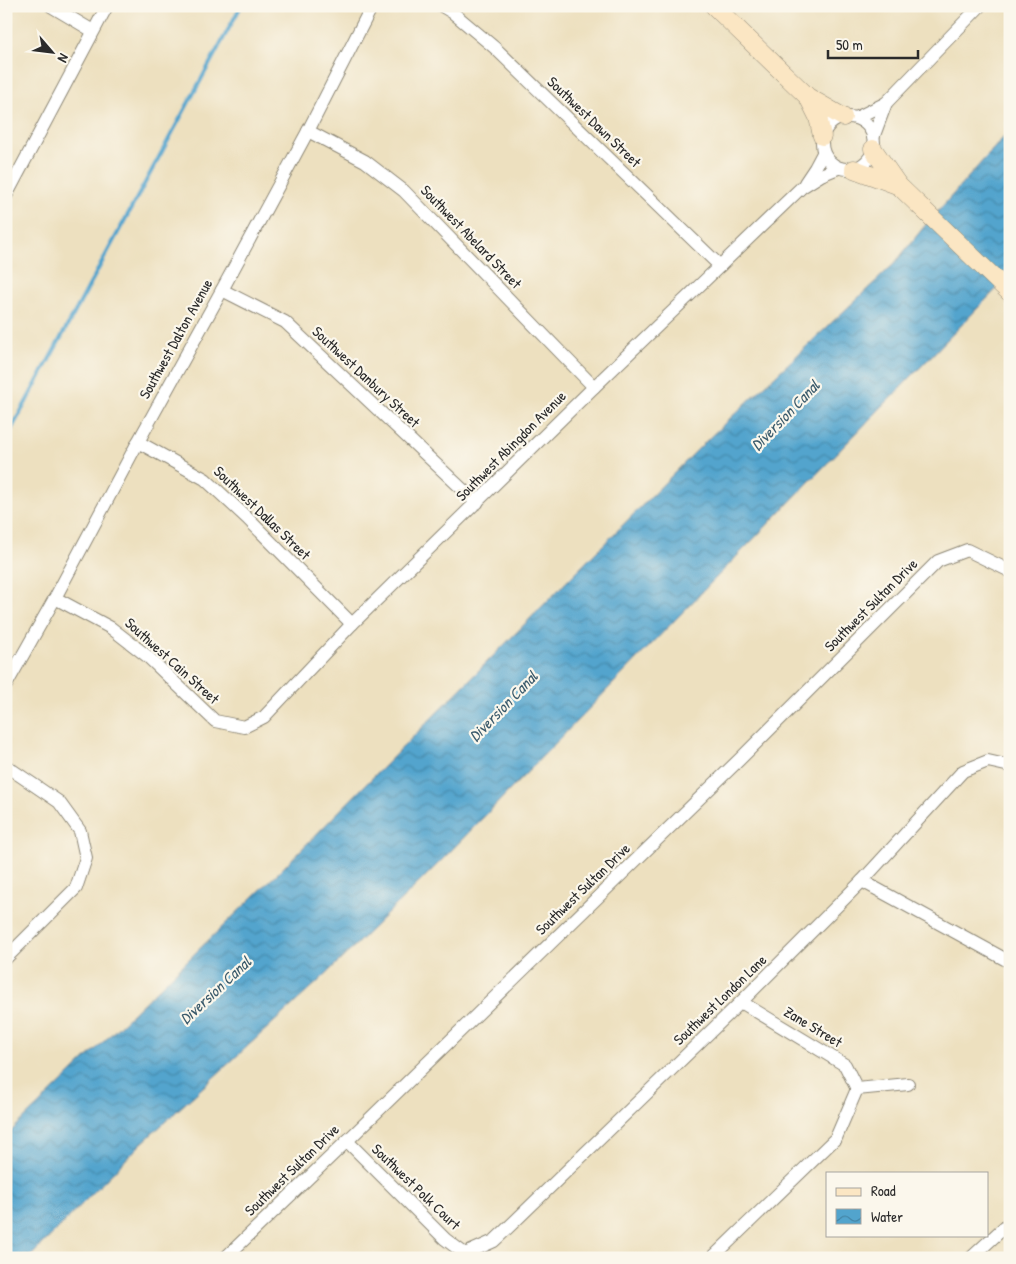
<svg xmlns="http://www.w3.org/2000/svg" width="1016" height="1264" font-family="'Patrick Hand',sans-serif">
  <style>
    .water { fill: url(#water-waves); stroke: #3e687c }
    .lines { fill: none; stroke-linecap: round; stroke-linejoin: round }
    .stream { stroke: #52a4cd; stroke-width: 4 }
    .street-casing { stroke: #8c8675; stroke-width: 14 }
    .secondary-casing { stroke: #8c8675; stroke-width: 19 }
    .street { stroke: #fff; stroke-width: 12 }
    .secondary { stroke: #fbe6c3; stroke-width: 18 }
    .labels { text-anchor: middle; stroke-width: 4.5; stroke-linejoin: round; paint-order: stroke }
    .street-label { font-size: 15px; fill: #2b2b2b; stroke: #fbf7ec }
    .water-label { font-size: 16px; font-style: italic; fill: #3b5b6c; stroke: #fbf7ec }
  </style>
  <defs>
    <pattern id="water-waves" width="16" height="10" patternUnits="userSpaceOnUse" patternTransform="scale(1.25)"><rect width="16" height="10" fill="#52a4cd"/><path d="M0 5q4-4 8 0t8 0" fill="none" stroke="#4486a7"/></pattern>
  </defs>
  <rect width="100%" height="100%" fill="#fbf7ec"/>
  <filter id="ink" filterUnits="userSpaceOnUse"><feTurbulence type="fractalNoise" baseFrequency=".02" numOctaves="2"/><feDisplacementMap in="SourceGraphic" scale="10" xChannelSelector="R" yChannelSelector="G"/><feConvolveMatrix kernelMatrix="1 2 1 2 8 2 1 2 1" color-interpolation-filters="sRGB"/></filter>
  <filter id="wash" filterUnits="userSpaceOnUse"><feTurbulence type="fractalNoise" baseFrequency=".0096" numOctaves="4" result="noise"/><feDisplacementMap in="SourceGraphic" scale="20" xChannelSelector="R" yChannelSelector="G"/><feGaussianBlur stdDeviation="1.12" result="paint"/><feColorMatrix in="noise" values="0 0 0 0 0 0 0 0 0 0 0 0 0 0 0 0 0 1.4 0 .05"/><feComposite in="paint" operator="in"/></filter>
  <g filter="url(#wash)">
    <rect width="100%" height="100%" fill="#ede0bf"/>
    <!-- water -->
    <path class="water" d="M1010 130V275L442 860 322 978 141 1144 29 1258H6V1136L281 870 707 440 894 264 923 228Z"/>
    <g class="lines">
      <!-- stream -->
      <path class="stream" d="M6 439 241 6"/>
    </g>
  </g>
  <g filter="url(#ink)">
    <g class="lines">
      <!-- street casing -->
      <g class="street-casing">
        <g id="street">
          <path d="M51 6 93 31"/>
          <path d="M442 6 452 12 495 48 720 266"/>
          <circle cx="848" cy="143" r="26"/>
          <path d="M856 118 886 103 980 6"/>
          <path d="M308 131 365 161 404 191 594 387"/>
          <path d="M873 138 886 103"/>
          <path d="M805 183 815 168 823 153"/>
          <path d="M6 196 107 6"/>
          <path d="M222 290 285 322 477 503"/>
          <path d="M138 442 205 479 247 518 352 624"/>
          <path d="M55 598 111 628 147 656 215 721 244 727 264 717 352 624 594 387 802 187 821 175 838 168"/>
          <path d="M6 685 55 598 138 442 222 290 308 131 372 6"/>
          <path d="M6 766 59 802 80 831 86 858 76 888 6 958"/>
          <path d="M862 881 1010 962"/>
          <path d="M741 1002 845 1065 857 1089"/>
          <path d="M857 1089 908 1084"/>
          <path d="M347 1141 445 1239 465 1254 494 1241 514 1222 741 1002 862 881 963 771 988 761 1010 766"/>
          <path d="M225 1258 347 1141 740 759 938 561 967 550 1010 571"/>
          <path d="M712 1258 836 1138 857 1089"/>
          <path d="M971 1258 1010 1222"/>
        </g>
      </g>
      <!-- secondary casing -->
      <g class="secondary-casing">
        <g id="secondary">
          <path d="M714 6 808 97 843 117"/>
          <path d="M808 97 818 117 822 136"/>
          <path d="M873 149 898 185 1010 293"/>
          <path d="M854 169 897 185"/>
        </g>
      </g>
      <!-- street -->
      <use href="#street" class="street"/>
      <!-- secondary -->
      <use href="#secondary" class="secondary"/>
    </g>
  </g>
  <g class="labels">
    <!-- street labels -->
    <g class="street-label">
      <text transform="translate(594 122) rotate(44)" y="5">Southwest Dawn Street</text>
      <text transform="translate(471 237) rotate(46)" y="5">Southwest Abelard Street</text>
      <text transform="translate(176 339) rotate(-61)" y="5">Southwest Dalton Avenue</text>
      <text transform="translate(366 377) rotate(43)" y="5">Southwest Danbury Street</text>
      <text transform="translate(511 446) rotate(-45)" y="5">Southwest Abingdon Avenue</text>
      <text transform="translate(262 513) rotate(44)" y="5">Southwest Dallas Street</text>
      <text transform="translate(871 605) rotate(-45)" y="5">Southwest Sultan Drive</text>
      <text transform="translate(172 661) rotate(42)" y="5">Southwest Cain Street</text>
      <text transform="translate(583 889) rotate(-44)" y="5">Southwest Sultan Drive</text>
      <text transform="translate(720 1000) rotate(-44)" y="5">Southwest London Lane</text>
      <text transform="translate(813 1027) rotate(31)" y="5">Zane Street</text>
      <text transform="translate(292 1170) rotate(-44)" y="5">Southwest Sultan Drive</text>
      <text transform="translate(416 1187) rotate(44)" y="5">Southwest Polk Court</text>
    </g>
    <!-- water labels -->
    <g class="water-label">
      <text transform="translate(785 415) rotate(-46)" y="6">Diversion Canal</text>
      <text transform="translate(503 706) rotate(-46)" y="6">Diversion Canal</text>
      <text transform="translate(215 990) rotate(-43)" y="6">Diversion Canal</text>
    </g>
  </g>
  <!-- margin -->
  <rect width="1016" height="1264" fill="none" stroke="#fbf7ec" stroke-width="25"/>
  <!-- legend -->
  <rect x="826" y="1172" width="162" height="65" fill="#fbf7ec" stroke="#a8a59f"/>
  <rect x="836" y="1188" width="25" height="8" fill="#fbe6c3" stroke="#a8a59f"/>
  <text x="871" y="1196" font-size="15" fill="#2b2b2b">Road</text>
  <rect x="836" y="1209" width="25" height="15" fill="url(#water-waves)" stroke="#a8a59f"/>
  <text x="871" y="1222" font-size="15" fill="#2b2b2b">Water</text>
  <!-- north arrow -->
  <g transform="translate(52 52) rotate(118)" stroke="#fbf7ec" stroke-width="4" paint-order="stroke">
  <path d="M0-4L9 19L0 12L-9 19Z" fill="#2b2b2b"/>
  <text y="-8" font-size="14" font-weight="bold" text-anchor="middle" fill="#2b2b2b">N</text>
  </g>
  <!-- scale -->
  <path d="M828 50v8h90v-8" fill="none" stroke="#2b2b2b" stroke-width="2.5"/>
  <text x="836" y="50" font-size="15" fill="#2b2b2b" stroke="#fbf7ec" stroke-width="4" paint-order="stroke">50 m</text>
</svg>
